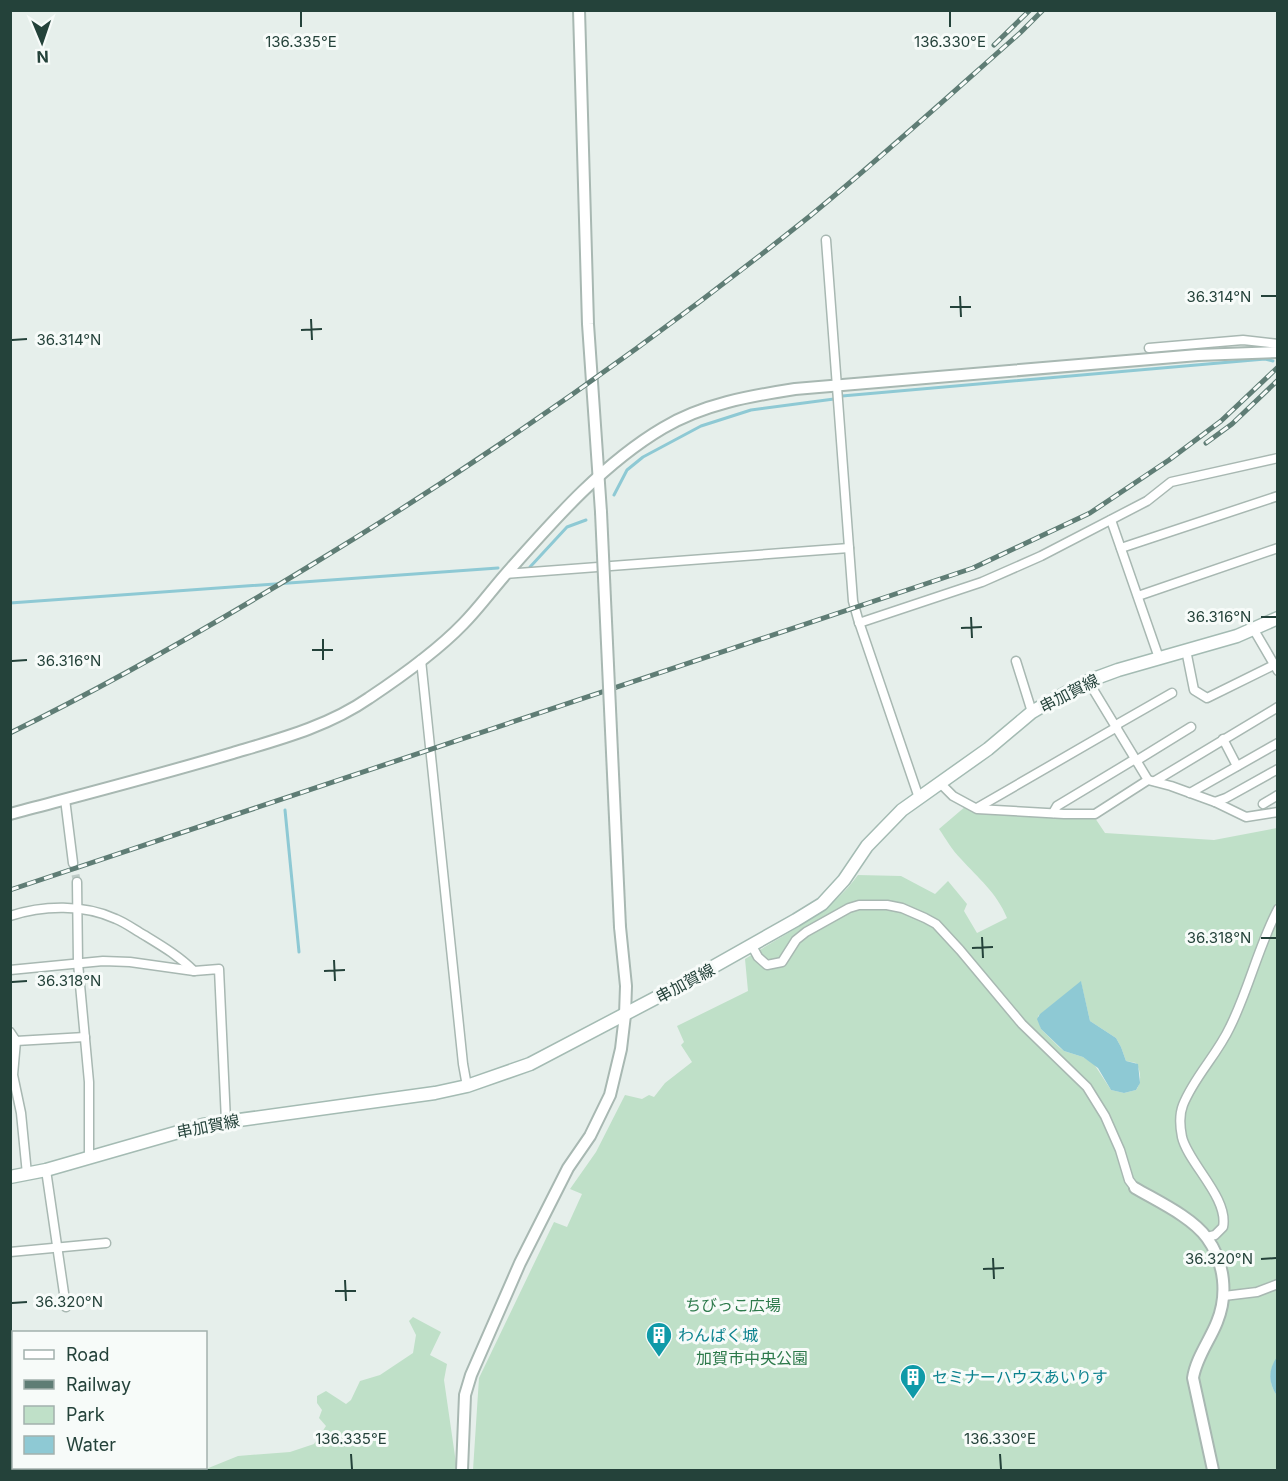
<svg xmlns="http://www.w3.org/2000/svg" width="1288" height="1481" font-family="Inter,'Noto Sans JP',sans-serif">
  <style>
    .green { fill: #bfe0c8; fill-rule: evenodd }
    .water { fill: #8ec9d4 }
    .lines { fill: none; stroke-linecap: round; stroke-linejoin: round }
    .stream { stroke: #8ec9d4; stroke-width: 3 }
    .minor-tunnel { stroke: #bfccc8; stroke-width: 8; stroke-dasharray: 8 4; stroke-linecap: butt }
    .minor-casing { stroke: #a8b8b2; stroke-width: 11 }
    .tertiary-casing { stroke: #a8b8b2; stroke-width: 14 }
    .secondary-casing { stroke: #a4bbb3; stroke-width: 15 }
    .minor { stroke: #fff; stroke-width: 8 }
    .tertiary { stroke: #fff; stroke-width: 10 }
    .secondary { stroke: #fff; stroke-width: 12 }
    .rail-casing { stroke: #5f7d75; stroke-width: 5 }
    .rail { stroke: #f7fbf9; stroke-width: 3; stroke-dasharray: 9; stroke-linecap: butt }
    .tertiary-bridge-casing { stroke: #a8b8b2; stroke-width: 14; stroke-linecap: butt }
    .tertiary-bridge { stroke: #fff; stroke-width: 10 }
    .ticks { fill: none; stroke: #24423a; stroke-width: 2 }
    .labels { text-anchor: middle; stroke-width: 6; stroke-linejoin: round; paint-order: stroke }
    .street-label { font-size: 16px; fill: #24423a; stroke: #f7fbf9 }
    .park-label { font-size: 16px; fill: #2d7a4b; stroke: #f7fbf9 }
    .culture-label { font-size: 16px; fill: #0d838f; stroke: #f7fbf9; text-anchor: start }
    .ticks-label { font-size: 15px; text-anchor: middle; fill: #24423a; stroke: #f7fbf9; stroke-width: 6; stroke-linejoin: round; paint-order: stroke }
  </style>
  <rect width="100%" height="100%" fill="#e6efeb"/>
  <!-- green -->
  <g class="green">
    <path d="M966 806C985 815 1004 814 1025 815 1049 817 1072 818 1095 818L1105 833 1214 840 1277 828 1278 1357C1268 1371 1268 1382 1277 1396V1470H473L479 1378 554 1222 567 1227 582 1194 570 1189 596 1152 625 1095 642 1099 649 1095 654 1097 665 1083 692 1062 681 1045 684 1042 677 1026 748 991 745 959C784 934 830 914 858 875L901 876 935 894 948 881 967 904 964 911 977 933 1007 918C997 893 978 878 961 859 952 850 946 839 939 829ZM1081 982 1090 1021 1116 1038 1121 1047 1126 1061 1136 1063C1141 1071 1142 1082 1136 1090L1124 1093 1111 1090 1094 1064 1083 1057 1064 1051 1059 1047 1041 1029 1038 1016Z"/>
    <path d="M413 1317 441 1332 430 1355 447 1364 444 1380 457 1470H170L176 1468 206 1469 238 1456 290 1452 314 1444 326 1426 319 1418 322 1410 317 1403V1396L326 1391 346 1404 351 1400 360 1381 380 1375 413 1353 416 1335 409 1321Z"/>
  </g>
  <!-- water -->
  <g class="water">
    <path d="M1081 981 1090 1021 1116 1038 1121 1047 1126 1061 1138 1064 1140 1083 1136 1090 1124 1093 1111 1090 1098 1068 1083 1057 1064 1051 1041 1029 1037 1019 1040 1014Z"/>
    <path d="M1277 1357V1396C1268 1382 1268 1370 1277 1357Z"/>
  </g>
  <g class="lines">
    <!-- stream -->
    <g class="stream">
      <path d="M842 396 1265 359 1273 361"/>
      <path d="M614 495 627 470 643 457 701 426 751 410 834 399"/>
      <path d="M530 567 567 527 586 520"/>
      <path d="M10 603 498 568"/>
      <path d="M285 810 299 952"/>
    </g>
    <!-- minor-tunnel -->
    <path class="minor-tunnel" d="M73 863 77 882"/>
    <!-- minor casing -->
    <g class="minor-casing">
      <g id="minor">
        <path d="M826 240 853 601 858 619 919 798"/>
        <path d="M1149 348 1243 340 1278 344"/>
        <path d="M1111 520 1159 658"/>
        <path d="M1121 548 1278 496"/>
        <path d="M506 574 849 548"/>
        <path d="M1138 596 1278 548"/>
        <path d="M859 623 982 582 1041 556 1147 501 1171 482 1278 458"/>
        <path d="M1254 630 1278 671"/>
        <path d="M1186 650 1194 690 1207 698 1274 665"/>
        <path d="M421 660 463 1064 467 1086"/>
        <path d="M1016 661 1032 712"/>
        <path d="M1088 681 1148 780"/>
        <path d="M1116 725 1172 693"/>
        <path d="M1223 739 1237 766"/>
        <path d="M1136 761 1191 727"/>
        <path d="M1155 781 1278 707"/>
        <path d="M940 783 953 796 977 809 1064 814H1095L1148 780 1171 786 1215 802 1226 798 1278 769"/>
        <path d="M1190 793 1278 743"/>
        <path d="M65 799 73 863"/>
        <path d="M1215 802 1246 817 1278 812"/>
        <path d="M1263 804 1278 795"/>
        <path d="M977 808 1117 727"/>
        <path d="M1053 813 1057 806 1135 759"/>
        <path d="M77 882 78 963 89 1082V1158"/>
        <path d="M10 916C43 905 84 904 116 919 126 923 135 930 144 935 162 946 179 956 194 971L219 969 226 1121"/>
        <path d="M752 946 758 957 767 965 782 962 796 940 806 932 849 908 859 905H887L902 908 925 918 936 924 960 950 1022 1024 1087 1087 1105 1116 1120 1150 1129 1180 1135 1188"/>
        <path d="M10 970 103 961 130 962 194 971"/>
        <path d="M10 1032 16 1041 85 1037"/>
        <path d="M16 1041 13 1075 21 1113 27 1174"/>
        <path d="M46 1170 66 1307"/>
        <path d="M1207 1237 1215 1235 1223 1227C1229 1198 1188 1163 1182 1137 1180 1127 1179 1115 1183 1105 1194 1077 1217 1055 1230 1027 1249 989 1258 947 1278 909"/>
        <path d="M10 1252 106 1243"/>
        <path d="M1224 1296 1257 1292 1278 1284"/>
      </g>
    </g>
    <!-- tertiary casing -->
    <g class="tertiary-casing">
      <g id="tertiary">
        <path d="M579 10 588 324 601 512"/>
        <path d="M10 814C85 794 159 775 233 753 280 739 329 726 369 698 402 676 436 652 463 624 478 609 491 591 505 575 552 522 602 464 663 428 703 404 750 396 795 389L1198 355 1278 352"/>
        <path d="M1135 1188C1157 1201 1192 1217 1207 1238 1225 1263 1228 1295 1217 1322 1210 1340 1196 1358 1193 1378L1213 1470"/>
        <path d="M462 1470 465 1395 471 1375 520 1263 568 1168 590 1136 610 1095 621 1049 625 1015 626 986 620 927"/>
      </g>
    </g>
    <!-- secondary casing -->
    <g class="secondary-casing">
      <path id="secondary" d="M10 1177 46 1170 203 1125 435 1093 467 1086 530 1064 688 981 796 920 822 904 844 880 867 846 902 810 988 749 1032 712 1049 702 1088 681 1118 670 1237 636 1278 618"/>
    </g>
    <!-- minor -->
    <use href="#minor" class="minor"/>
    <!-- tertiary -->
    <use href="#tertiary" class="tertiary"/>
    <!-- secondary -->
    <use href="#secondary" class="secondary"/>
    <!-- rail casing -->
    <g class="rail-casing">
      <g id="rail">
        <path d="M994 45 1030 10"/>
        <path d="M1206 443 1232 424 1278 380"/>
        <path d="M10 733C112 683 211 626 308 567 483 461 650 344 810 216 882 157 951 94 1020 33L1043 10"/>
        <path d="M10 890 973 568 1090 513 1169 460 1221 421 1278 367"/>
      </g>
    </g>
    <!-- rail -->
    <use href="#rail" class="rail"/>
    <!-- tertiary-bridge casing -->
    <g class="tertiary-bridge-casing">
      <path id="tertiary-bridge" d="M601 512 620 927"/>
    </g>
    <!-- tertiary-bridge -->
    <use href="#tertiary-bridge" class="tertiary-bridge"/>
  </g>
  <!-- ticks -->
  <path class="ticks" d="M301 12V27M950 12V27M960 296 961 317M1261 296H1276M950 307H971M311 319 312 340M301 330 322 329M12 340 27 339M971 617 972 638M1261 617H1276M961 628 982 627M323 639V660M312 650H333M12 661 27 660M982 937 983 958M1261 938H1276M972 948 993 947M334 960 335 981M324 971 345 970M12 982 27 981M993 1258 994 1279M1261 1259 1276 1258M983 1269 1004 1268M345 1280 346 1301M335 1291H356M12 1303 27 1302M351 1454 352 1469M1000 1454 1001 1469"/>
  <!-- icons -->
  <defs>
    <g id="building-pin" transform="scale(1.35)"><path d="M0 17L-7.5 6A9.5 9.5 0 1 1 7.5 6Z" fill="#0f9aa8" stroke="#f7fbf9"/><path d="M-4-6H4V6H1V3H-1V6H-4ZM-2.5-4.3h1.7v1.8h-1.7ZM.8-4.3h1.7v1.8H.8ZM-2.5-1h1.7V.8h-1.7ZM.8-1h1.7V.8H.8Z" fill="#fff"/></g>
  </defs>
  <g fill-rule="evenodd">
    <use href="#building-pin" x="659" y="1335"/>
    <use href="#building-pin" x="913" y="1377"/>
  </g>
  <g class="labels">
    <!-- street labels -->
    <g class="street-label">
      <text transform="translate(1069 693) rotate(-27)" y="6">串加賀線</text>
      <text transform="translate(685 983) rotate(-28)" y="6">串加賀線</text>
      <text transform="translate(208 1126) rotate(-11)" y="6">串加賀線</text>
    </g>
    <!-- park labels -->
    <g class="park-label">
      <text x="733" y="1311">ちびっこ広場</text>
      <text x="752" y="1364">加賀市中央公園</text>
    </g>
    <!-- culture labels -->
    <g class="culture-label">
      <text x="678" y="1341">わんぱく城</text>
      <text x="932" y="1383">セミナーハウスあいりす</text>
    </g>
  </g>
  <g class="ticks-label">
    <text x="301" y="47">136.335°E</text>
    <text x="950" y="47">136.330°E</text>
    <text x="1219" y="302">36.314°N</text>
    <text x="69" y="345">36.314°N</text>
    <text x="1219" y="622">36.316°N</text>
    <text x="69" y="666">36.316°N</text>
    <text x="1219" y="943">36.318°N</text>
    <text x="69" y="986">36.318°N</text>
    <text x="1219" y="1264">36.320°N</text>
    <text x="69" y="1307">36.320°N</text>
    <text x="351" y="1444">136.335°E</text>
    <text x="1000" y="1444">136.330°E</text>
  </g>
  <!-- border -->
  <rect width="1288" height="1481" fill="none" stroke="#24423a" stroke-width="24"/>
  <!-- legend -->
  <rect x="12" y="1331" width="195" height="138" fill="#f7fbf9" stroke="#a3b1ad" stroke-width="1.5"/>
  <rect x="24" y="1350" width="30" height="9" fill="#ffffff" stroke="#a3b1ad" stroke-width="1.5"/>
  <text x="66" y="1361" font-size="18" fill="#24423a">Road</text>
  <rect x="24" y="1380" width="30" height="9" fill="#5f7d75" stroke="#a3b1ad" stroke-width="1.5"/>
  <text x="66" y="1391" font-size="18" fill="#24423a">Railway</text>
  <rect x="24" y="1406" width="30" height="18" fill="#bfe0c8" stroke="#a3b1ad" stroke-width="1.5"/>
  <text x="66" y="1421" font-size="18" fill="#24423a">Park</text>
  <rect x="24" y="1436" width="30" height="18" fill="#8ec9d4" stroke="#a3b1ad" stroke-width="1.5"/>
  <text x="66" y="1451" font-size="18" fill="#24423a">Water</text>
  <!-- north arrow -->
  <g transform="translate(42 42) rotate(178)" stroke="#f7fbf9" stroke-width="4.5" paint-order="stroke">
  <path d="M0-4.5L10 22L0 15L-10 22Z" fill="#24423a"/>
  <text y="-9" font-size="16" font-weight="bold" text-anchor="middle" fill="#24423a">N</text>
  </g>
</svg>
